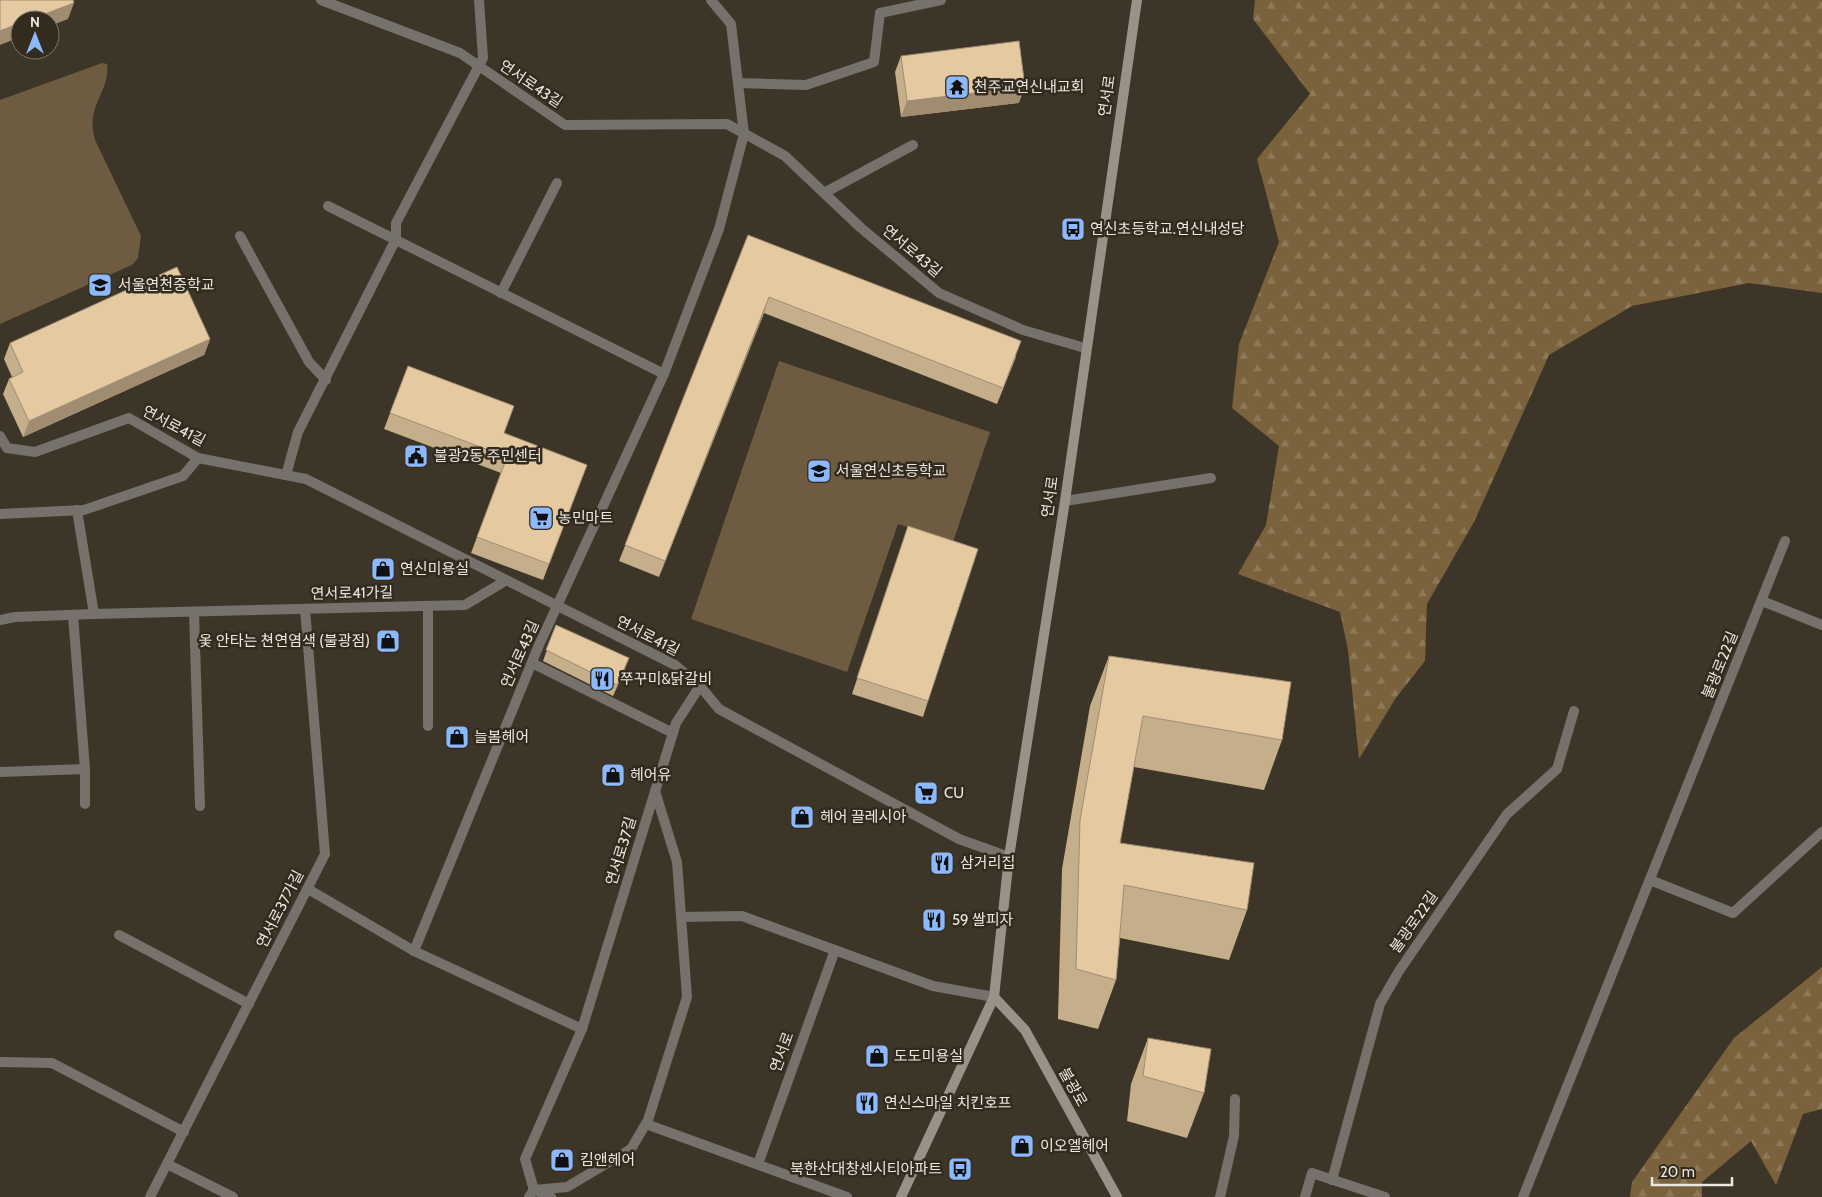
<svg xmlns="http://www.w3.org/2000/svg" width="1822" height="1197" font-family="Cabin,'Noto Sans KR',sans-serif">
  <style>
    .forest { fill: url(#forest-firs) }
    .park { fill: #6d5c41 }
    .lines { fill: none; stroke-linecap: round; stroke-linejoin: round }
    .service { stroke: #76716b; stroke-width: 10 }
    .minor { stroke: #76716b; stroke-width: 10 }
    .secondary { stroke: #999288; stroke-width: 10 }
    .wall { fill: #c5ae8a }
    .shaded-wall { fill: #a08d71 }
    .building { fill: #e5caa1; stroke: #a08d71 }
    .labels { text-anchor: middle; stroke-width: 5; stroke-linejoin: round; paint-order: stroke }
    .street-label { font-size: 15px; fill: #ebe6de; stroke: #332b1e }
    .poi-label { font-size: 15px; fill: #ebe6de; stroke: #332b1e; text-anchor: start }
  </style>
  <defs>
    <pattern id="forest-firs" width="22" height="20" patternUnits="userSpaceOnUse" patternTransform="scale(1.25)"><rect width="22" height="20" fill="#7a623c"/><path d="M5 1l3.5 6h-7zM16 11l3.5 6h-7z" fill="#8d7858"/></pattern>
  </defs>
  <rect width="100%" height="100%" fill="#3d3528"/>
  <!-- forest -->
  <g class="forest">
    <path d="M1255 0H1822V293L1749 283 1632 306 1549 355 1474 522 1427 604 1425 661 1395 699 1359 759 1348 650 1340 612 1238 574 1266 525 1279 446 1232 408 1239 344 1279 242 1257 159 1310 94 1253 19Z"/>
    <path d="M1822 967V1109L1803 1114 1776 1185 1751 1141 1702 1182V1197H1630L1632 1182 1734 1038Z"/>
  </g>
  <!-- park -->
  <g class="park">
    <path d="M102 63 107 64C110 94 85 104 95 140L141 236 138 258 132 265 0 324V100Z"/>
    <path d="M779 361 990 432 953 542 898 524 847 672 691 619Z"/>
  </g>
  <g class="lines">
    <!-- service -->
    <g class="service">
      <path d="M824 193 913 145"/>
      <path d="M240 236 309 362 326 380"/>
      <path d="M501 293 557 183"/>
      <path d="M1065 501 1211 478"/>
      <path d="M428 606V726"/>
      <path d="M194 612 200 806"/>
      <path d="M119 935 249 1004"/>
      <path d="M1332 1180 1380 1004 1399 971 1507 814 1557 769 1574 711"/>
      <path d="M1220 1197 1234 1136 1235 1099"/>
    </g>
    <!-- minor -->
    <g class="minor">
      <path d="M321 0 460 53 565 125 727 124 785 156 861 228 939 293 1023 330 1085 348"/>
      <path d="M738 83 806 85 874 62 880 13 941 0"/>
      <path d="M328 206 664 374"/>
      <path d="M0 436 7 448 35 452 129 418 198 458 306 479 675 665 700 686 719 709 959 839 1009 857"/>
      <path d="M286 475 298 432 396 239V223L483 58 479 0"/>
      <path d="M77 510 94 614"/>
      <path d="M0 514 84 510 183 476 198 458"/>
      <path d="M1762 601 1822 625"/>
      <path d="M73 615 85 769V804"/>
      <path d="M0 620 15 617 94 614 465 605 505 581"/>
      <path d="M532 663 673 733"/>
      <path d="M0 772 85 769"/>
      <path d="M1650 880 1733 913 1822 832"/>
      <path d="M308 889 414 951 582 1029"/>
      <path d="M681 917 742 916 933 986 994 997"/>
      <path d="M414 951 539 645 664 374 719 229 744 134 731 24 711 0"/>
      <path d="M0 1062 52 1063 184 1132"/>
      <path d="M646 1124 847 1197"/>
      <path d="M167 1164 233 1197"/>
      <path d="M758 1164 835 950"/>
      <path d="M150 1197 325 854 305 609"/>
      <path d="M529 1197 534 1190 567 1187 631 1149 648 1120 687 997 677 862 655 791"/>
      <path d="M551 1197 534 1190 525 1159 582 1029 676 723 700 686"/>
      <path d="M1305 1197 1312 1173 1385 1197"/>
      <path d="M1523 1197 1785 541"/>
    </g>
    <!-- secondary -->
    <g class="secondary">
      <path d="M994 997 1025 1030 1117 1197"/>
      <path d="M901 1197 994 997 1009 857 1065 501 1137 0"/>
    </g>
  </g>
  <!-- wall -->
  <g class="wall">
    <path d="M901 56 1019 103 901 117 895 72Z"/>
    <path d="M748 235 1016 357 997 404 764 313 659 577 619 561Z"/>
    <path d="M210 339 204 355 23 437 3 394 9 379 12 377 4 359 10 343Z"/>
    <path d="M408 366 504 433 587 465 543 580 471 553 501 473 384 429Z"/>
    <path d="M908 526 928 701 923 717 852 694Z"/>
    <path d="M556 625 625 669 613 696 543 661Z"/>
    <path d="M1109 656 1282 740 1264 790 1134 767 1120 843 1247 910 1229 960 1120 938 1116 980 1098 1029 1058 1019 1062 869 1090 706Z"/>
    <path d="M1148 1038 1204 1093 1187 1138 1127 1121 1131 1084Z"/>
  </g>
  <!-- shaded-wall -->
  <g class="shaded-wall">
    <path d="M74 3 68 19 50 26V20H29Z"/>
    <path d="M20 23V37L0 45V31Z"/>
    <path d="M1025 87 1019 103 901 117 907 101Z"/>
    <path d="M769 297 764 313 659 577 665 561Z"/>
    <path d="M210 339 204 355 23 437 29 421Z"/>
    <path d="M629 658 625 669 613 696 617 685Z"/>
  </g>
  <!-- building -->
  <g class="building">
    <path d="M0 0H73L74 3 29 20H20V23L0 31Z"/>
    <path d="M1019 41 1025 87 907 101 901 56Z"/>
    <path d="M748 235 1021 341 1003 388 769 297 665 561 625 545Z"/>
    <path d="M177 267 210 339 29 421 9 379 23 372 10 343Z"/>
    <path d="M408 366 514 406 504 433 587 465 549 564 477 537 507 457 390 413Z"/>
    <path d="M908 526 978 549 928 701 857 678Z"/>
    <path d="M556 625 629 658 617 685 546 650Z"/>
    <path d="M1109 656 1291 682 1282 740 1143 716 1120 843 1254 863 1247 910 1124 885 1116 980 1076 969 1080 820Z"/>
    <path d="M1148 1038 1211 1049 1204 1093 1143 1076Z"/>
  </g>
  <!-- icons -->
  <defs>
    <g id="temple-square" transform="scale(1.25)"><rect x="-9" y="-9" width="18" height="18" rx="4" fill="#8cb9fc" stroke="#332b1e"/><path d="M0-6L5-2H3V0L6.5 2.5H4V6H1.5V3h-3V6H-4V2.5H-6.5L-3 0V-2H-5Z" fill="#111"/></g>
    <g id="bus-square" transform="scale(1.25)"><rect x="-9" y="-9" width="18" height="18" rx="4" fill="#8cb9fc" stroke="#332b1e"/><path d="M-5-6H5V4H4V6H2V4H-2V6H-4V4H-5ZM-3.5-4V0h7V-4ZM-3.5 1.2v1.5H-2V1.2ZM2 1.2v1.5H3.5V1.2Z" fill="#111"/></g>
    <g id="school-square" transform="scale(1.25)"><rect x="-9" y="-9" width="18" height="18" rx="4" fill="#8cb9fc" stroke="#332b1e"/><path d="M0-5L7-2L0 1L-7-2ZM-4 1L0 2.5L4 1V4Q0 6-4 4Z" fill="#111"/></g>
    <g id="civic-square" transform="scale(1.25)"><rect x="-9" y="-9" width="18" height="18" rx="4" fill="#8cb9fc" stroke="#332b1e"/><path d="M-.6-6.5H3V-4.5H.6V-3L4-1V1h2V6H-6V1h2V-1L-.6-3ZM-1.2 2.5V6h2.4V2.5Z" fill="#111"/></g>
    <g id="supermarket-square" transform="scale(1.25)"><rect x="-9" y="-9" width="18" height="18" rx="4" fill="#8cb9fc" stroke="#332b1e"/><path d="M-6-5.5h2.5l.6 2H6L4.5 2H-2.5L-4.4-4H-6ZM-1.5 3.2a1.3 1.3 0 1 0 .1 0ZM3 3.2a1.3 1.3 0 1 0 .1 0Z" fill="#111"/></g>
    <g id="shop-square" transform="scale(1.25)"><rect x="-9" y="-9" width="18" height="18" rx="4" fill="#8cb9fc" stroke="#332b1e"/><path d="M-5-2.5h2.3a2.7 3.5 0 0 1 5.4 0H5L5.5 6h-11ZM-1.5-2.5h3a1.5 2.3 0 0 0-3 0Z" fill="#111"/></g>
    <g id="restaurant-square" transform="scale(1.25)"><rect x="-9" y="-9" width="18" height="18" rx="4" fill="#8cb9fc" stroke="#332b1e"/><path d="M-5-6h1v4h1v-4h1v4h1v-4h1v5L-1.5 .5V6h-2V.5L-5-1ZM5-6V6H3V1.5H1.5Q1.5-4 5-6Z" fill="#111"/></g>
  </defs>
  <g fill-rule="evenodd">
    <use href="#temple-square" x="957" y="87"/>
    <use href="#bus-square" x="1073" y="229"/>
    <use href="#school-square" x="100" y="285"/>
    <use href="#civic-square" x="416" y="456"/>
    <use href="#school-square" x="819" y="471"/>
    <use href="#supermarket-square" x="541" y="518"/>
    <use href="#shop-square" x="383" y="569"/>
    <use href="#shop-square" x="388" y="641"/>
    <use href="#restaurant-square" x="602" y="679"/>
    <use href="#shop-square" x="457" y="737"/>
    <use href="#shop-square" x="613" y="775"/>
    <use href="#supermarket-square" x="926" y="793"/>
    <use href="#shop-square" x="802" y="817"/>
    <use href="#restaurant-square" x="942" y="863"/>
    <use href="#restaurant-square" x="934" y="920"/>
    <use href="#shop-square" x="877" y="1056"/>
    <use href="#restaurant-square" x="867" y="1103"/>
    <use href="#shop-square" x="1022" y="1146"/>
    <use href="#shop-square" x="562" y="1160"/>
    <use href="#bus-square" x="960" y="1169"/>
  </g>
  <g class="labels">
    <!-- street labels -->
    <g class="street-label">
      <text transform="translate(531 84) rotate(34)" y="5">연서로43길</text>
      <text transform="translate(1107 96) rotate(-82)" y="5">연서로</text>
      <text transform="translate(912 251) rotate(40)" y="5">연서로43길</text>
      <text transform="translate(174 426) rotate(28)" y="5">연서로41길</text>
      <text transform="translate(1050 497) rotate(-82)" y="5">연서로</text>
      <text transform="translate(352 593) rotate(-1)" y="5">연서로41가길</text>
      <text transform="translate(648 636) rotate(27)" y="5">연서로41길</text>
      <text transform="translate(520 654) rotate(-66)" y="5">연서로43길</text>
      <text transform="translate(1720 665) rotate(-68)" y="5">불광로22길</text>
      <text transform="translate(621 851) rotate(-73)" y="5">연서로37길</text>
      <text transform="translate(280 909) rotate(-63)" y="5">연서로37가길</text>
      <text transform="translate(1414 922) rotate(-55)" y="5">불광로22길</text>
      <text transform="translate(782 1052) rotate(-70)" y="5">연서로</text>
      <text transform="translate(1073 1087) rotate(61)" y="5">불광로</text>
    </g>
    <!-- poi labels -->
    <g class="poi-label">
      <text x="974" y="92">천주교연신내교회</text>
      <text x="1090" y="234">연신초등학교.연신내성당</text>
      <text x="118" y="290">서울연천중학교</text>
      <text x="434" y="461">불광2동 주민센터</text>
      <text x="836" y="476">서울연신초등학교</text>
      <text x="558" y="523">농민마트</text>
      <text x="400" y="574">연신미용실</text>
      <text x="370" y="646" text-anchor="end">옻 안타는 쳔연염색 (불광점)</text>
      <text x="620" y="684">쭈꾸미&amp;닭갈비</text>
      <text x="474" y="742">늘봄헤어</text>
      <text x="630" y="780">헤어유</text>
      <text x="944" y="798">CU</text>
      <text x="820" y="822">헤어 끌레시아</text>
      <text x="960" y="868">삼거리집</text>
      <text x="952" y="925">59 쌀피자</text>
      <text x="894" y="1061">도도미용실</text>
      <text x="884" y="1108">연신스마일 치킨호프</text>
      <text x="1040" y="1151">이오엘헤어</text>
      <text x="580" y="1165">킴앤헤어</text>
      <text x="942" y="1174" text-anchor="end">북한산대창센시티아파트</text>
    </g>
  </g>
  <!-- north arrow -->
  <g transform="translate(35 35)"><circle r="24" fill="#332b1e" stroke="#7d766b"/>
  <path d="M0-4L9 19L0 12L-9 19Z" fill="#8cb9fc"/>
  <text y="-8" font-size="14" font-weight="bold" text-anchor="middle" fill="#ebe6de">N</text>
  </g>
  <!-- scale -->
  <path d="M1652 1177v8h80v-8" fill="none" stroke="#ebe6de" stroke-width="2.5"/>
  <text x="1660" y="1177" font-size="15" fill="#ebe6de" stroke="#332b1e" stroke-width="4" paint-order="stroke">20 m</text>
</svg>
